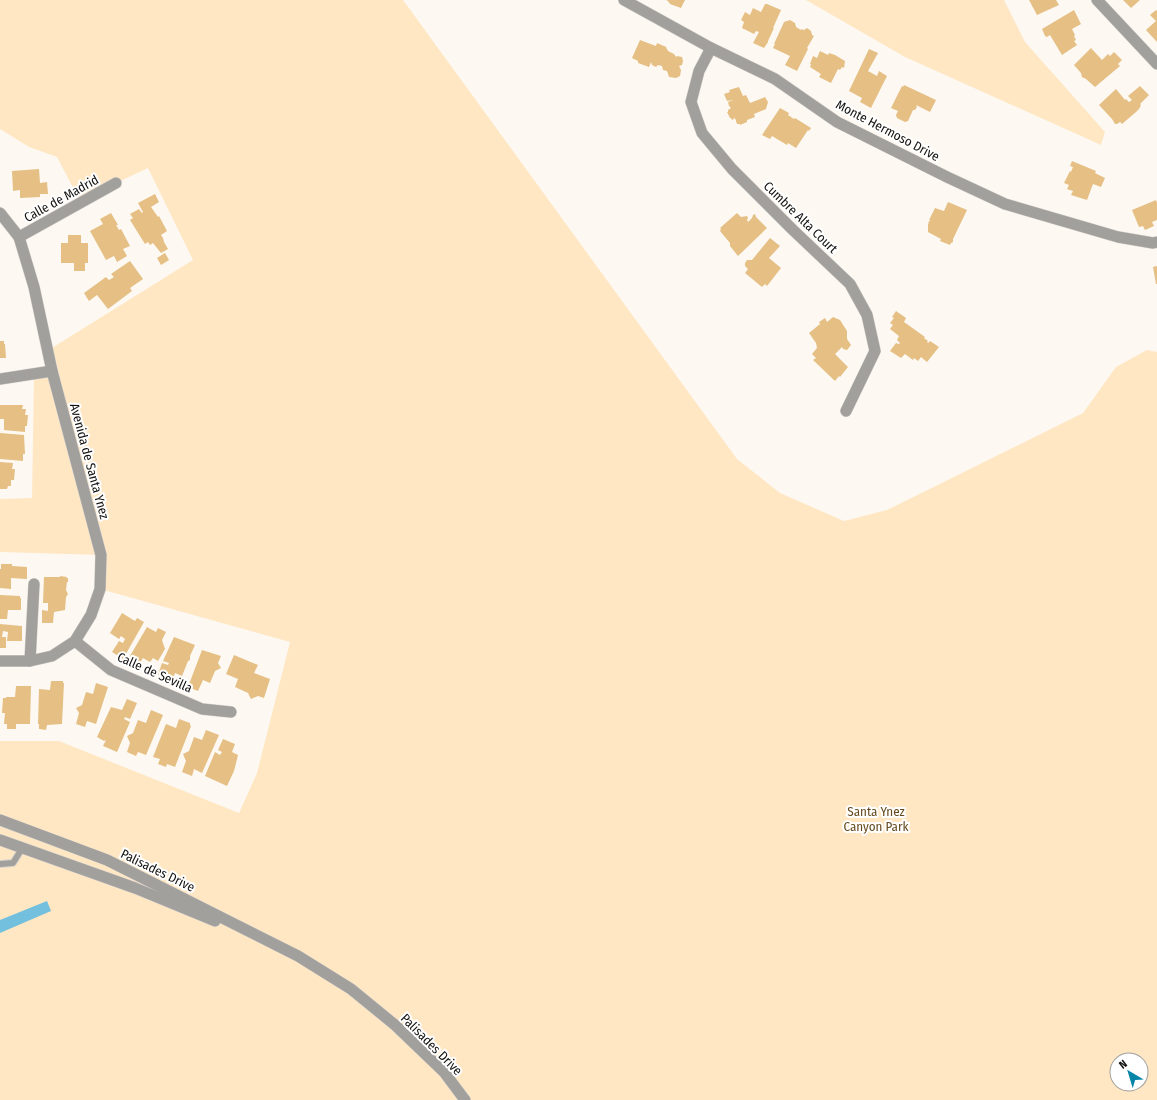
<svg xmlns="http://www.w3.org/2000/svg" width="1157" height="1100" font-family="'Fira Sans Condensed',sans-serif">
  <style>
    .green { fill: #ffe7c4; fill-rule: evenodd }
    .water { fill: #73c0de }
    .building { fill: #e5bf84 }
    .lines { fill: none; stroke-linecap: round; stroke-linejoin: round }
    .service-casing { stroke: #d8d4ce; stroke-width: 8 }
    .minor-casing { stroke: #d8d4ce; stroke-width: 12 }
    .tertiary-casing { stroke: #d8d4ce; stroke-width: 12 }
    .service { stroke: #a2a09d; stroke-width: 6 }
    .minor { stroke: #a2a09d; stroke-width: 11 }
    .tertiary { stroke: #a2a09d; stroke-width: 11 }
    .labels { text-anchor: middle; stroke-width: 4; stroke-linejoin: round; paint-order: stroke }
    .street-label { font-size: 13px; fill: #131210; stroke: #fff }
    .park-label { font-size: 13px; fill: #664b1f; stroke: #fff }
  </style>
  <rect width="100%" height="100%" fill="#fdf9f2"/>
  <!-- green -->
  <g class="green">
    <path d="M0 0H403L737 459 780 493 844 521 887 510 1083 413 1116 367 1147 350 1157 352V1100H0V741H59L239 813 257 773 290 642 100 589 101 555 0 552V499L32 498 34 374 51 371 47 351 193 260 148 168 116 183 81 203 57 157 29 147 0 129ZM1117 1060H1141V1084H1117Z"/>
    <path d="M806 0H1004L1025 42 1105 132 1101 145 905 57Z"/>
  </g>
  <!-- water -->
  <path class="water" d="M47 901 51 911 0 933V920Z"/>
  <!-- building -->
  <g class="building">
    <path d="M666 0H685L681 8 670 4 668 1Z"/>
    <path d="M1029 0H1056L1059 5 1037 15Z"/>
    <path d="M1123 0H1140L1131 8Z"/>
    <path d="M765 4H767L781 10 773 28H774L768 41V42L764 48 753 43 759 32 756 31 754 34 742 28 744 22 741 20 745 12 750 15 753 8 761 12Z"/>
    <path d="M1074 10 1081 24 1072 29 1075 35 1074 36 1076 40 1074 41 1077 45 1062 55 1050 35 1047 37 1045 36 1042 29Z"/>
    <path d="M1156 10 1157 11V42L1146 30 1156 21 1150 15Z"/>
    <path d="M790 20 795 23 796 27 801 30V29L804 30 807 28 811 31 812 35 814 36 807 48 808 49 797 71 785 65 790 56 773 48 775 44H774L784 22Z"/>
    <path d="M640 40 656 46 657 43 666 47 668 51 674 54 676 57 677 56 682 57 683 61 682 65 679 66 681 70 680 76 676 78 669 77 667 71 663 70 662 66 658 65 656 67 652 65 651 62 649 67 638 63V61L632 58Z"/>
    <path d="M1091 48 1102 60 1108 54 1110 56 1114 52 1122 60 1118 64 1120 66 1095 87 1086 79 1082 77 1081 73 1074 65Z"/>
    <path d="M869 49 878 53 868 71 877 76 879 71 887 76 871 108 860 102 862 98 849 91Z"/>
    <path d="M820 51 828 55 829 53 835 55 845 61 844 68 842 67 840 70 838 69 831 83 819 77 821 74 810 67 811 64H810L813 56 817 58Z"/>
    <path d="M904 85 936 100 930 112 916 105 917 107 915 110H913L908 121 905 122 897 118 896 115 898 111 891 108 902 86 903 87Z"/>
    <path d="M1140 86 1149 95 1140 104 1141 105 1139 109 1136 112 1122 124 1120 122 1117 124H1115L1112 119 1099 105 1116 89 1125 100 1126 99 1129 102 1132 100 1128 96Z"/>
    <path d="M739 87 743 96 746 95 750 103 765 97 768 102 766 109 754 114 755 117 747 120V122L740 125V124H737L735 118 732 120 731 118H730L727 112H728V110L731 108 729 106 728 102 733 100 727 101 724 94 730 92 729 90Z"/>
    <path d="M780 108 789 113 788 115 794 119 795 118 811 128 809 131 808 130 796 148 788 143 787 145 772 136 770 139 762 135Z"/>
    <path d="M1072 161 1096 171 1095 173 1105 178 1101 187 1093 184 1087 200 1071 195 1073 191 1067 189 1069 185 1064 183 1070 171 1071 172 1073 167 1070 166Z"/>
    <path d="M39 169 40 183 47 182 48 194H40V197L20 198V190L13 191 12 171Z"/>
    <path d="M155 194 159 202 151 207 158 217 159 216 167 231 161 235 163 238 164 242 168 249 161 253 153 243 150 245 148 242 145 244 130 220 133 218 130 214 139 209 142 213 143 212 138 203Z"/>
    <path d="M1156 200 1157 203V220L1152 222 1154 226 1145 230 1143 226 1139 227 1132 210Z"/>
    <path d="M948 202 967 210 953 239V242L951 243 950 245 940 241 941 239 928 232V225L929 221H931L929 220 935 208 944 211Z"/>
    <path d="M111 213 118 225H116L119 230 121 229 130 246 123 249 127 256 117 262 114 256 106 260 90 231 103 224 100 219Z"/>
    <path d="M737 213 741 217 747 216 748 218 747 220 748 222 752 218 753 215 755 214 756 217 767 228 738 256 730 246V243L720 231 721 229 720 228Z"/>
    <path d="M68 235H81V243H88V263H85V271H74V263H61V243H68Z"/>
    <path d="M770 238 780 246 769 258 781 268 767 286 765 284 762 287 745 273 748 269 745 266V263L747 260H752Z"/>
    <path d="M165 253 169 260 161 265 157 258Z"/>
    <path d="M130 261 143 279 130 288 132 291 108 309 97 295 89 301 84 293 106 277 109 280 114 277 111 274Z"/>
    <path d="M1157 266V284H1156L1153 267Z"/>
    <path d="M896 311 906 318 904 322 925 337 924 338 928 341 927 342 928 343 930 341 939 347 927 362 921 357 918 361 914 358 913 360 905 354 901 358 890 351 896 343 899 344 900 343 897 340 899 336 890 329 893 325 890 323 894 318 892 317Z"/>
    <path d="M833 317 840 320 847 331V339L851 345 847 350 843 349 842 347 835 354 848 367 840 377 839 376 835 381 813 360 816 358 812 354 817 348 816 343 809 333 820 324 819 322 825 318 827 322Z"/>
    <path d="M0 341H4V344H5L6 358H0Z"/>
    <path d="M0 405H23L22 409H26L25 415H28L27 426H25V432L4 430V419H0Z"/>
    <path d="M0 433 24 435 25 454H23V461L0 459Z"/>
    <path d="M0 462 13 463 12 469H15L14 480H11V486H8L7 489H0Z"/>
    <path d="M1 564H12V566L27 567V579L11 578V589L0 588V569H1Z"/>
    <path d="M60 576 67 577 66 578H68V582H67L66 590 68 594 66 597 65 610 54 612 53 623H42V610L48 611V603H43L44 577H60Z"/>
    <path d="M0 595 20 596V598H21V610H8L7 619H0Z"/>
    <path d="M122 613 135 621 137 618 144 622 123 659 112 652 119 641 123 643 125 639 121 636 119 639 110 633Z"/>
    <path d="M0 624 22 626V641H7L8 632 3 631 2 637H6V648H0Z"/>
    <path d="M147 627 156 632 158 628 166 632 162 640 165 649 158 661 153 658 150 662 143 658 137 667 127 661Z"/>
    <path d="M174 637 195 645 190 656V660L188 661 182 676 175 673 172 681 158 675 162 663 168 665 169 663 163 661Z"/>
    <path d="M202 650 221 656 218 663 221 668 215 671 210 683 203 680 198 691 188 687Z"/>
    <path d="M234 655 258 665 254 673 270 679 264 698 258 696 251 699 248 693 235 687 238 679 226 674Z"/>
    <path d="M51 681H63V683H64L62 724 47 725 46 730 39 729V724H38L39 689 50 690Z"/>
    <path d="M96 683 108 687 96 724 87 721 85 727 76 724 79 713 76 708 82 705 86 692 93 694Z"/>
    <path d="M16 686H31L30 724H16V729H7V724H4L5 713H2L3 698H6V697H15Z"/>
    <path d="M127 699 137 703 130 719 125 717 124 719 130 722 117 752 103 746 106 740 104 741 97 737 111 707 122 710Z"/>
    <path d="M151 710 163 715 146 755 138 752 136 756 127 752 130 743 127 736 133 733 138 720 146 723Z"/>
    <path d="M179 719 190 723V725L191 726 175 767 167 764 166 767 158 764 160 759 153 757 166 724 176 728Z"/>
    <path d="M206 730 219 735 202 773 194 769 192 776 182 772 186 761 183 754 189 751 194 737 202 740Z"/>
    <path d="M223 739 235 744 232 752 238 755 234 771 227 786 205 776 215 752 220 755 222 752 218 750Z"/>
  </g>
  <g class="lines">
    <!-- service casing -->
    <g class="service-casing">
      <path id="service" d="M0 864 13 863 23 847"/>
    </g>
    <!-- minor casing -->
    <g class="minor-casing">
      <g id="minor">
        <path d="M624 0 711 48 775 79 837 122 947 177 1005 204 1118 237 1153 243 1157 242"/>
        <path d="M1097 0 1157 64"/>
        <path d="M711 48 699 71 691 102 702 133 732 169 793 230 850 284 867 315 875 351 846 411"/>
        <path d="M0 213 19 237 34 287 52 371 101 555 100 589 91 615 75 641 52 656 30 661H0"/>
        <path d="M19 237 116 183"/>
        <path d="M0 379 52 371"/>
        <path d="M75 641 111 670 202 709 231 712"/>
        <path d="M30 661 34 584"/>
      </g>
    </g>
    <!-- tertiary casing -->
    <g class="tertiary-casing">
      <g id="tertiary">
        <path d="M0 820 107 860 298 956 351 989 395 1025 444 1072 465 1100"/>
        <path d="M0 840 135 888 215 921"/>
      </g>
    </g>
    <!-- service -->
    <use href="#service" class="service"/>
    <!-- minor -->
    <use href="#minor" class="minor"/>
    <!-- tertiary -->
    <use href="#tertiary" class="tertiary"/>
  </g>
  <g class="labels">
    <!-- street labels -->
    <g class="street-label">
      <text transform="translate(888 130) rotate(28)" y="5">Monte Hermoso Drive</text>
      <text transform="translate(61 198) rotate(-29)" y="5">Calle de Madrid</text>
      <text transform="translate(801 217) rotate(44)" y="5">Cumbre Alta Court</text>
      <text transform="translate(90 461) rotate(75)" y="5">Avenida de Santa Ynez</text>
      <text transform="translate(155 672) rotate(24)" y="5">Calle de Sevilla</text>
      <text transform="translate(158 870) rotate(26)" y="5">Palisades Drive</text>
      <text transform="translate(432 1044) rotate(45)" y="5">Palisades Drive</text>
    </g>
    <!-- park labels -->
    <g class="park-label">
      <text x="876" y="816">Santa Ynez<tspan x="876" dy="15">Canyon Park</tspan></text>
    </g>
  </g>
  <!-- north arrow -->
  <g transform="translate(1129 1072) rotate(322)"><circle r="19" fill="#ffffff" stroke="#a1a09f"/>
  <path d="M0-3L7 15L0 10L-7 15Z" fill="#0585a8"/>
  <text y="-6" font-size="11" font-weight="bold" text-anchor="middle" fill="#131210">N</text>
  </g>
</svg>
